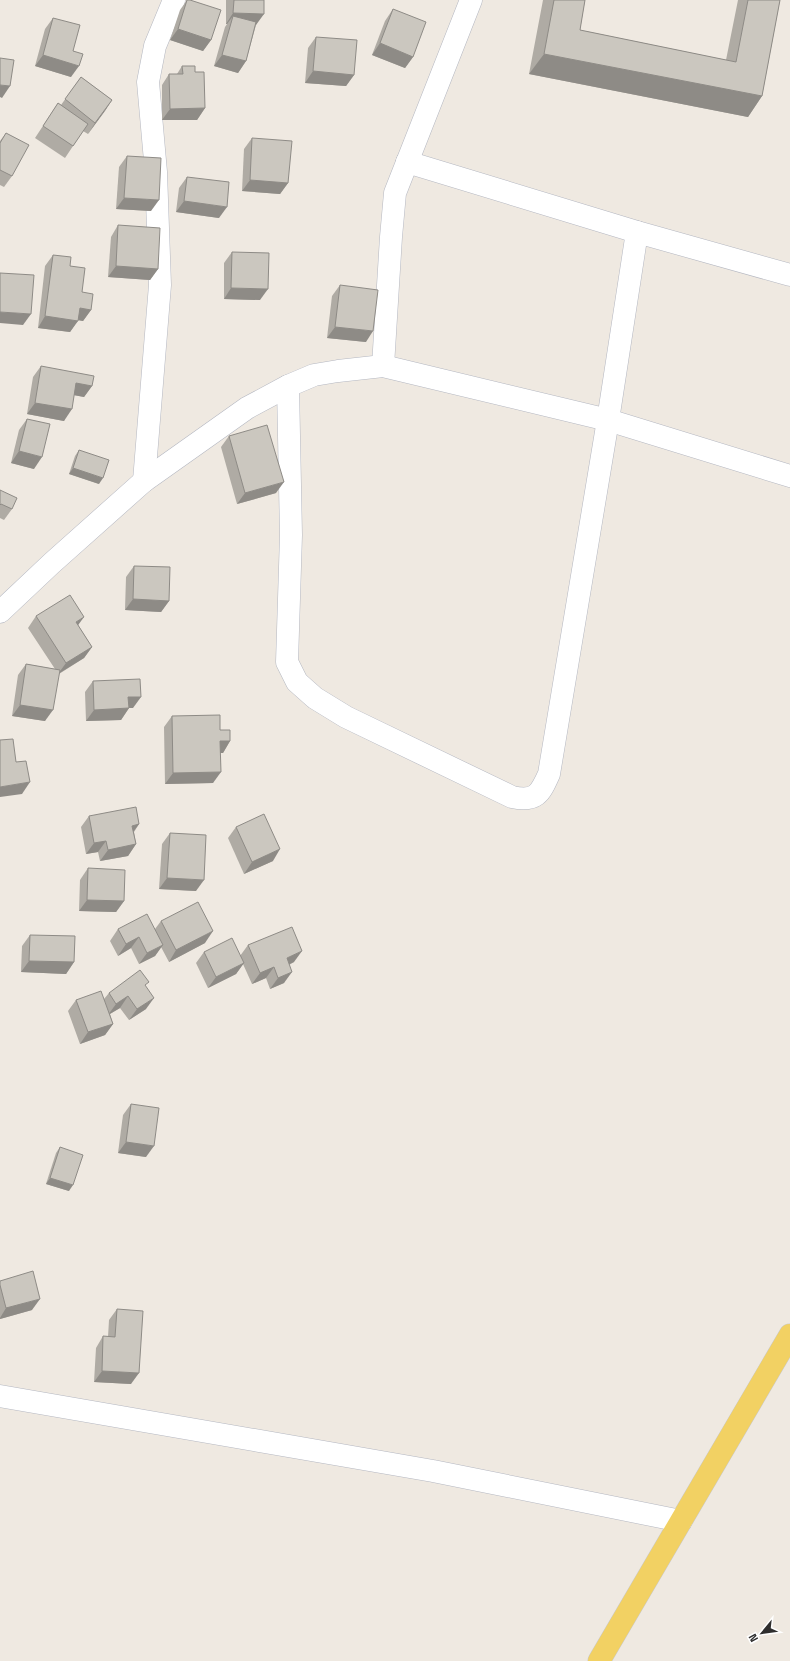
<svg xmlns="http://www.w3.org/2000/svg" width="790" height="1661" font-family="'Space Grotesk',sans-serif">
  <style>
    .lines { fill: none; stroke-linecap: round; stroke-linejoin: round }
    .minor-casing { stroke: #b4b7c1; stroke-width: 23 }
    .primary-casing { stroke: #c9c9c9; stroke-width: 23 }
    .minor { stroke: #fff; stroke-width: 22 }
    .primary { stroke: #f2d163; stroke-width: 22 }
    .wall { fill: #afaba4 }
    .shaded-wall { fill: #8e8b86 }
    .building { fill: #cbc7bf; stroke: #8e8b86 }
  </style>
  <rect width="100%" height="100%" fill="#efe9e1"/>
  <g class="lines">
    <!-- minor casing -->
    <g class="minor-casing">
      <g id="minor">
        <path d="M407 162 637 232 790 275"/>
        <path d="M383 366 391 237 395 193 471 0"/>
        <path d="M288 386 291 535 287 662 297 682 315 698 346 717 512 797C536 802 540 794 549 774L608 420 637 232"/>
        <path d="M144 481 160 285 156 172 148 82 155 46 174 0"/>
        <path d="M0 612 52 563 144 481 247 408 288 386 314 375 338 371 383 366 608 420 790 476"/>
        <path d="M0 1396 433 1471 681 1521"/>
      </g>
    </g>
    <!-- primary casing -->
    <g class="primary-casing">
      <path id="primary" d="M599 1661 790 1335"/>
    </g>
    <!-- minor -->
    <use href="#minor" class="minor"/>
    <!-- primary -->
    <use href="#primary" class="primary"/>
  </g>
  <!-- wall -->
  <g class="wall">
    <path d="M187 0 211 40 203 51 170 40 180 10Z"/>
    <path d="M226 0H264L256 25 246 61 238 73 214 66 225 27 227 24H226Z"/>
    <path d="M543 0H585L580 30 726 60 738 0H780L762 96 748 117 529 74Z"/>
    <path d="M393 9 413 57 405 68 372 55 385 21Z"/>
    <path d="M53 18 73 51 71 77 35 66 45 29Z"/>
    <path d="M316 37 354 75 346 86 305 83 308 48Z"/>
    <path d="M182 66 195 72 205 108 197 120H162V85L169 74H177Z"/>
    <path d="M81 77 112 100 88 134 83 131 65 158 35 138 58 103 61 105Z"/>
    <path d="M6 133 12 176 4 187 0 185V141Z"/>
    <path d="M252 138 288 183 280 194 242 191 244 149Z"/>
    <path d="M127 156 151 211 116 209 119 167Z"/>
    <path d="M187 177 219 218 176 212 179 188Z"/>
    <path d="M118 225 158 269 150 280 108 277 111 237Z"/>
    <path d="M232 252 260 300 224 299V263Z"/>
    <path d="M53 255 70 266 82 292 91 310 83 321 78 320 70 332 38 328 45 266Z"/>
    <path d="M340 285 366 342 327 338 332 296Z"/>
    <path d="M41 366 92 386 84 397 74 395 64 421 27 414 33 377Z"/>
    <path d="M27 419 34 469 11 463 19 430Z"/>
    <path d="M229 436 276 493 237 504 221 447Z"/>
    <path d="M79 450 99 484 69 474 75 456Z"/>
    <path d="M0 490 12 509 4 520 0 518Z"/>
    <path d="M134 566 169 601 161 612 125 610 126 577Z"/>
    <path d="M36 616 78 625 92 647 84 658 59 674 45 721 12 716 18 675 26 664 55 669 28 628Z"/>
    <path d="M93 681 133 708H129L121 720 86 721 85 692Z"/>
    <path d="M172 716 220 730 230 741 223 753H220L213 783 165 784 164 727Z"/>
    <path d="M89 816 139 824 134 832 136 844 128 856 100 861 98 852 86 854 81 827Z"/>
    <path d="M236 827 273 861 244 874 228 838Z"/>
    <path d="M170 833 196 891 159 889 162 844Z"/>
    <path d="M88 868 124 901 116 912 79 911 80 880Z"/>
    <path d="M161 921 205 943 169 962 161 947 155 956 139 964 131 948 118 956 110 941 118 929H155Z"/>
    <path d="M30 935 74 962 66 974 21 972 22 946Z"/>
    <path d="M248 945 294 962 289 965 284 983 270 989 266 978 252 984 243 964 236 974 208 988 196 963 204 952 240 956Z"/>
    <path d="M146 987V1009L129 1020 120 1008 110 1014 113 1024 105 1035 80 1044 68 1011 76 1000 104 999 109 993Z"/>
    <path d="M131 1104 146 1157 118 1153 123 1115Z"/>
    <path d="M60 1147 69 1191 46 1184 56 1153Z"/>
    <path d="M0 1281 32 1310 0 1319Z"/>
    <path d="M117 1309 131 1384 94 1382 96 1348 103 1336 108 1337 109 1320Z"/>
  </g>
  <!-- shaded-wall -->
  <g class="shaded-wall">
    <path d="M233 13 264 14 256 25 231 24 233 16 227 24H226Z"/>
    <path d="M178 29 211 40 203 51 170 40Z"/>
    <path d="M380 43 413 57 405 68 372 55Z"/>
    <path d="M544 54 762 96 748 117 529 74Z"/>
    <path d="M43 55 79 66 71 77 35 66Z"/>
    <path d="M222 55 246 61 238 73 214 66Z"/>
    <path d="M313 71 354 75 346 86 305 83Z"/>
    <path d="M0 85 10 86 2 98 0 97Z"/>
    <path d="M112 100 105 111 88 134 95 123Z"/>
    <path d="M205 108 197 120H162L170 109Z"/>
    <path d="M250 180 288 183 280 194 242 191Z"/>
    <path d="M124 198 159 200 151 211 116 209Z"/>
    <path d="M184 201 227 207 219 218 176 212Z"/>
    <path d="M116 266 158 269 150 280 108 277Z"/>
    <path d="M231 288 268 289 260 300 224 299Z"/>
    <path d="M80 308 91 310 83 321 72 319Z"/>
    <path d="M0 312 31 314 23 325 0 323Z"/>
    <path d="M45 316 78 321 70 332 38 328Z"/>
    <path d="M335 327 373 331 366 342 327 338Z"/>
    <path d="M76 383 92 386 84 397 68 394Z"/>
    <path d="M35 403 72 409 64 421 27 414Z"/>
    <path d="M19 451 42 457 34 469 11 463Z"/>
    <path d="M73 468 103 478 99 484 69 474Z"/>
    <path d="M284 482 276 493 237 504 245 493Z"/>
    <path d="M133 599 169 601 161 612 125 610Z"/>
    <path d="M84 617 76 628V622Z"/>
    <path d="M92 647 84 658 58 674 66 663Z"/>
    <path d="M128 697H141L133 708H121Z"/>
    <path d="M20 705 53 710 45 721 12 716Z"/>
    <path d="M129 708 121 720 86 721 94 710Z"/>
    <path d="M220 741H230L223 753H212Z"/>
    <path d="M221 772 213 783 165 784 173 773Z"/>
    <path d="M30 782 22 794 0 797V787Z"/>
    <path d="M139 824 131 835 132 826Z"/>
    <path d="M106 841 98 852 86 854 94 843Z"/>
    <path d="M136 844 128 856 100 861 108 850Z"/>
    <path d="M280 849 273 861 244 874 252 862Z"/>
    <path d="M167 878 204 880 196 891 159 889Z"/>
    <path d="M87 900 124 901 116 912 79 911Z"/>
    <path d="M213 931 205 943 169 962 176 950Z"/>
    <path d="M139 937 131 948 118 956 126 944Z"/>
    <path d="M163 945 155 956 139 964 147 953Z"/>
    <path d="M302 951 294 962 279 969 287 958Z"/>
    <path d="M29 961 74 962 66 974 21 972Z"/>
    <path d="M244 963 236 974 208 988 216 977Z"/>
    <path d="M274 967 266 978 252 984 260 973Z"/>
    <path d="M292 972 284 983 270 989 278 978Z"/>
    <path d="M128 996 120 1008 108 1015 116 1004Z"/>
    <path d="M154 998 146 1009 129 1020 137 1009Z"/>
    <path d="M113 1024 105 1035 80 1044 88 1032Z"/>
    <path d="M126 1142 154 1146 146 1157 118 1153Z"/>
    <path d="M50 1178 73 1185 69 1191 46 1184Z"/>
    <path d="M40 1299 32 1310 0 1319V1318L6 1308Z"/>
    <path d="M102 1371 139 1373 131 1384 94 1382Z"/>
  </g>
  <!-- building -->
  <g class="building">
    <path d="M187 0H190L221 10 211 40 178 29Z"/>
    <path d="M234 0H264V14L233 13Z"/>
    <path d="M554 0H585L580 30 736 62 748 0H780L762 96 544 54Z"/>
    <path d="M393 9 426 22 413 57 380 43Z"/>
    <path d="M233 16 256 22 246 61 222 55Z"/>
    <path d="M53 18 80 25 73 51 83 54 79 66 43 55Z"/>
    <path d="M316 37 357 40 354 75 313 71Z"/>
    <path d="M0 58 14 60 10 86 0 85Z"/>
    <path d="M182 66H195V72H204L205 108 170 109 169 74H183Z"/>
    <path d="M81 77 112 100 95 123 65 99Z"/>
    <path d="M58 103 88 124 73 146 43 126Z"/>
    <path d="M6 133 29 145 12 176 0 170V143Z"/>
    <path d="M252 138 292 141 288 183 250 180Z"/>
    <path d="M127 156 161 158 159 200 124 198Z"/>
    <path d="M187 177 229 182 227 207 184 201Z"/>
    <path d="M118 225 160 228 158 269 116 266Z"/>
    <path d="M232 252 269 253 268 289 231 288Z"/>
    <path d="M53 255 71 257 70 266 85 268 82 292 93 294 91 310 80 308 78 321 45 316Z"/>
    <path d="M0 273 34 275 31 314 0 312Z"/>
    <path d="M340 285 378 290 373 331 335 327Z"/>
    <path d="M41 366 94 376 92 386 76 383 72 409 35 403Z"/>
    <path d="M27 419 50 424 42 457 19 451Z"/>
    <path d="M267 425 284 482 245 493 229 436Z"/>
    <path d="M79 450 109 460 103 478 73 468Z"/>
    <path d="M0 490 17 498 12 509 1 504 0 505Z"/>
    <path d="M134 566 170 567 169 601 133 599Z"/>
    <path d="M70 595 84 617 76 622 92 647 66 663 36 616Z"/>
    <path d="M26 664 60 670 53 710 20 705Z"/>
    <path d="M140 679 141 697H128L129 708 94 710 93 681Z"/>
    <path d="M220 715V730H230V741H220L221 772 173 773 172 716Z"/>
    <path d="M13 739 16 762 26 761 30 782 0 787V740Z"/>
    <path d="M136 807 139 824 132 826 136 844 108 850 106 841 94 843 89 816Z"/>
    <path d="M264 814 280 849 252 862 236 827Z"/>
    <path d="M170 833 206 835 204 880 167 878Z"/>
    <path d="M88 868 125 870 124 901 87 900Z"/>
    <path d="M198 902 213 931 176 950 161 921Z"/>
    <path d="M147 914 163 945 147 953 139 937 126 944 118 929Z"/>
    <path d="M292 927 302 951 287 958 292 972 278 978 274 967 260 973 248 945Z"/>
    <path d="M30 935 75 936 74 962 29 961Z"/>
    <path d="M232 938 244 963 216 977 204 952Z"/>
    <path d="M140 970 149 982 145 985 154 998 137 1009 128 996 116 1004 109 993Z"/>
    <path d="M101 991 113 1024 88 1032 76 1000Z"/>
    <path d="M131 1104 159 1108 154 1146 126 1142Z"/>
    <path d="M60 1147 83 1155 73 1185 50 1178Z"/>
    <path d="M33 1271 40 1299 6 1308 0 1285V1281Z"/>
    <path d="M117 1309 143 1311 139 1373 102 1371 103 1336 115 1337Z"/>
  </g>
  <!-- north arrow -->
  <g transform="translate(762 1633) rotate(241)" stroke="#ffffff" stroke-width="3" paint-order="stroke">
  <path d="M0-3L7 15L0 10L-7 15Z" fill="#2e2e2e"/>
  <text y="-6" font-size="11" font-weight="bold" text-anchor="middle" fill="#2e2e2e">N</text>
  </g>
</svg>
